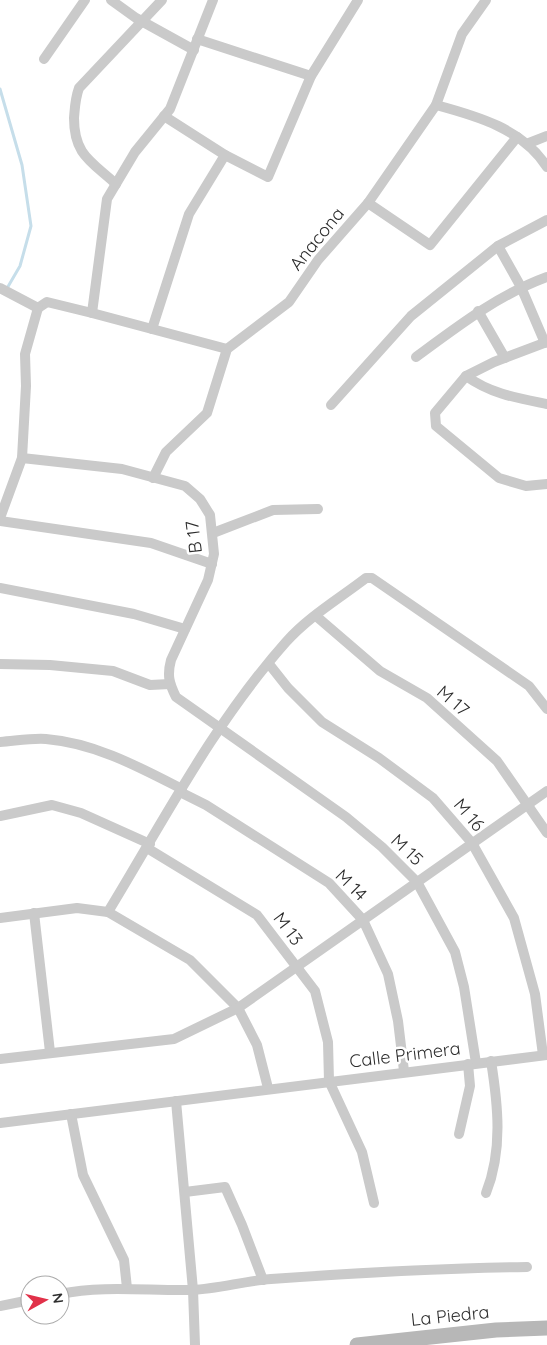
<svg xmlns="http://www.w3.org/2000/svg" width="547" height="1345" font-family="Quicksand,sans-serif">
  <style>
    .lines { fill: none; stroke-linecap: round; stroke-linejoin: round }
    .stream { stroke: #c6deea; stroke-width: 3 }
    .street { stroke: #cacaca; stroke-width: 10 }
    .secondary { stroke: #b7b7b7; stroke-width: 15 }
    .labels { text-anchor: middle; stroke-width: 5; stroke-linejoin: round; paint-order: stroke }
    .street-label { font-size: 18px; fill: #2d2d2d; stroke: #fff }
  </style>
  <rect width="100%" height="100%" fill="#fff"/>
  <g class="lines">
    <!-- stream -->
    <path class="stream" d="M0 89 22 165 31 226 20 266 6 290"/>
    <!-- street -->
    <g class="street">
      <path d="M111 0 136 18 194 50"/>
      <path d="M197 39 311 76"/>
      <path d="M44 59 85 0"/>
      <path d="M436 105C477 116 523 129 547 167"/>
      <path d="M164 116 225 155 268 177 311 76 358 0"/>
      <path d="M529 143 547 136"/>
      <path d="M116 184C91 161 74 155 74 118 75 107 75 99 79 88L162 0"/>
      <path d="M368 203 430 245 517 137"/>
      <path d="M498 246 521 287 545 343"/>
      <path d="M0 288 38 308"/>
      <path d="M38 308 47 302 92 313 107 199 135 152 170 109 213 0"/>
      <path d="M478 311 505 358"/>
      <path d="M92 313 227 349"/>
      <path d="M152 329 189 214 225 155"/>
      <path d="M547 342 494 362 466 376 435 413 436 426 499 478 526 486 547 484"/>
      <path d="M416 357C458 326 498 295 547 277"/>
      <path d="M466 376C491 394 517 398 547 404"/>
      <path d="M331 405 411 316 498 246 547 220"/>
      <path d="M22 458 122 469 185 486 200 499 210 515 214 554 208 580 171 660C167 675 169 683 176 697L346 817 382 847 417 882 455 952 464 987 476 1063"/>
      <path d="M153 478 166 452 207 413 227 349 289 302 318 260 368 203 436 105 462 34 486 0"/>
      <path d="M0 518 22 458 26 386 25 354 38 308"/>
      <path d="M0 521 151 543 212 564"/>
      <path d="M213 533 273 510 318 509"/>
      <path d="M0 588 134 614 185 629"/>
      <path d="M316 616 380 671 427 698 497 761 547 833"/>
      <path d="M0 664 50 665 113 671 150 685 170 684"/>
      <path d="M269 664 288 688 322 722 379 758 433 798 472 843 514 918 535 994 543 1055"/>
      <path d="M0 742C15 741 31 738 46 739 95 743 139 767 182 789"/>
      <path d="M180 792 206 805 329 883 363 920 388 974 398 1021 404 1071"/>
      <path d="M0 816 52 805 81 813 150 844"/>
      <path d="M147 848 257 915 315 991 328 1042 329 1081 362 1152 374 1203"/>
      <path d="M108 912C164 820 214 723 286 642 308 617 340 598 366 578H372L529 686 547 709"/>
      <path d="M34 913 50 1052"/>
      <path d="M0 918 77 908 108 912 190 960 238 1008 257 1045 268 1088"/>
      <path d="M0 1059 174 1039 238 1008 547 791"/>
      <path d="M176 1101 193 1290 195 1345"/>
      <path d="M71 1114 83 1175 124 1260 127 1288"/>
      <path d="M0 1123 547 1055"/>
      <path d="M459 1134 470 1086 468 1064"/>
      <path d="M185 1192 225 1187 242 1225 263 1280"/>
      <path d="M486 1193C503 1150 498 1105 491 1061"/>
      <path d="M60 1294C104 1285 148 1291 192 1290 218 1289 244 1281 271 1279 356 1273 441 1268 527 1267"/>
      <path d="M0 1306 30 1300"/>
    </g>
    <!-- secondary -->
    <path class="secondary" d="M357 1345 496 1330 547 1328"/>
  </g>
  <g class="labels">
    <!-- street labels -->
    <g class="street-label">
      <text transform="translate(317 239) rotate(-51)" y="6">Anacona</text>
      <text transform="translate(194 537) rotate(-97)" y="6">B 17</text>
      <text transform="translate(453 701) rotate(41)" y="6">M 17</text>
      <text transform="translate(469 815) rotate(50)" y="6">M 16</text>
      <text transform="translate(407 850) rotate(44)" y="6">M 15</text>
      <text transform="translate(351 885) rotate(45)" y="6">M 14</text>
      <text transform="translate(288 929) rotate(53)" y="6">M 13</text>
      <text transform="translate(405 1055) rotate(-7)" y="6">Calle Primera</text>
      <text transform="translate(450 1316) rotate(-6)" y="6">La Piedra</text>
    </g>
  </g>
  <!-- north arrow -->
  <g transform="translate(45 1300) rotate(82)"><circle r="24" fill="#ffffff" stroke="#ababab"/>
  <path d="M0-4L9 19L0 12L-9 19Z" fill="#e13149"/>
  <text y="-8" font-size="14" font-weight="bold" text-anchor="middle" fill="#2d2d2d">N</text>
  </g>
</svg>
